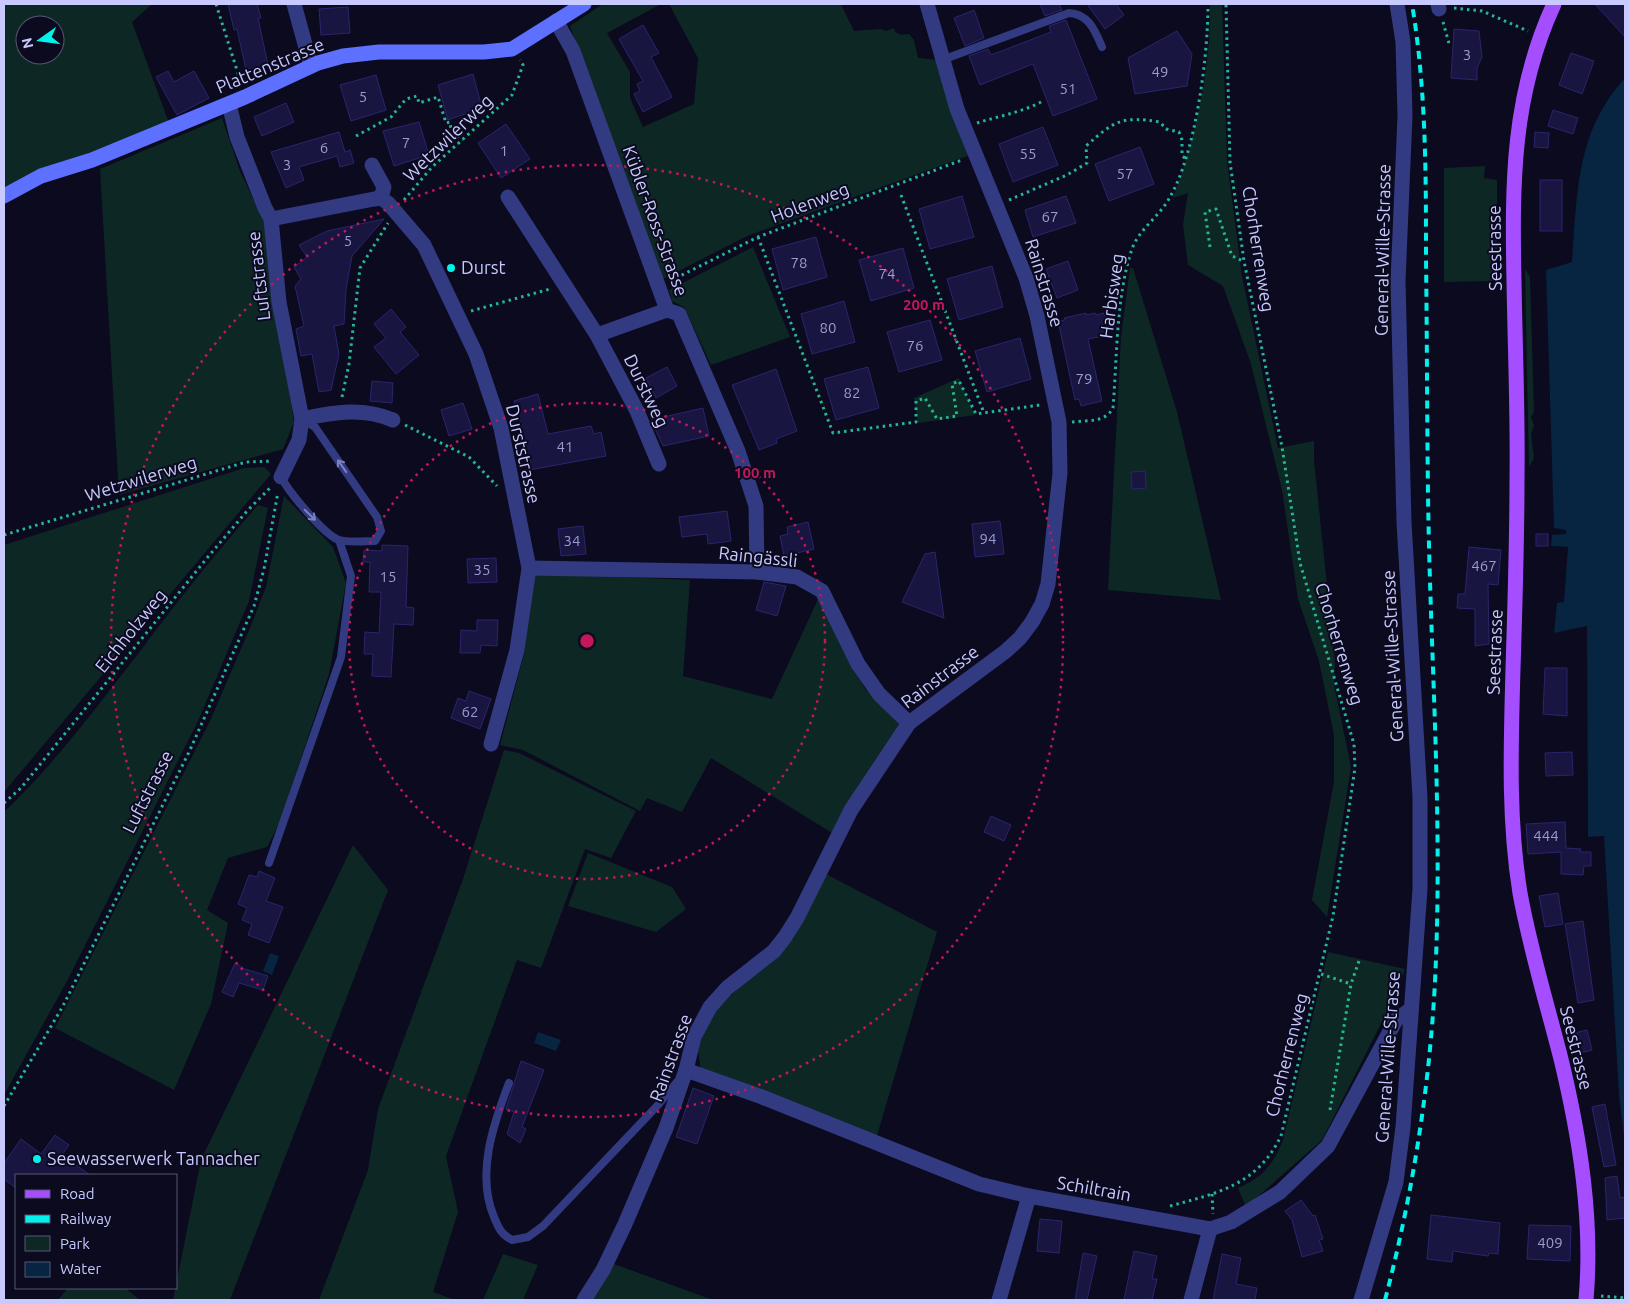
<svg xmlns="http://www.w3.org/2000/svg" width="1629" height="1304" font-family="Ubuntu,sans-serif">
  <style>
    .green { fill: #0d2824; fill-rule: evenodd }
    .water { fill: #072440 }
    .building { fill: #181540; stroke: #2a256e }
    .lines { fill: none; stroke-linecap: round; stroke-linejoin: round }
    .path { stroke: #24b699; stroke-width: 3; stroke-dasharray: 2.5 4; stroke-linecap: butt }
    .lane { stroke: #323a81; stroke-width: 8 }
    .street { stroke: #323a81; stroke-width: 15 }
    .secondary { stroke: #5e70ff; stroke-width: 15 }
    .primary { stroke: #a54eff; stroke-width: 15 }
    .rail { stroke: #00f2ea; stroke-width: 4; stroke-dasharray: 8 6; stroke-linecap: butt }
    .oneway { stroke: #7c82c0 }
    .ring { fill: none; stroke: #c2185b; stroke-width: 2.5; stroke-dasharray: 2.5 5 }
    .poi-dot { fill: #00f2ea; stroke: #0b0a1e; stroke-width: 2 }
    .labels { text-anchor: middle; stroke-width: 4; stroke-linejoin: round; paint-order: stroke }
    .number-label { font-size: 15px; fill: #9b9ccf }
    .street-label { font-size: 18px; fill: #c7c9ff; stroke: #0b0a1e }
    .poi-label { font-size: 18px; fill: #c7c9ff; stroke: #0b0a1e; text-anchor: start }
    .centre { fill: #c2185b; stroke: #0b0a1e; stroke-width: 2.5 }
    .ring-label { font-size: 15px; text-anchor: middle; font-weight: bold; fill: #c2185b; stroke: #0b0a1e; stroke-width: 4; stroke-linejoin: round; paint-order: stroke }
  </style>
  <rect width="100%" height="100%" fill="#0b0a1e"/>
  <!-- green -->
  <g class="green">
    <path d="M4 4H152L132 22 169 123 4 189ZM25 25H55V55H25Z"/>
    <path d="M603 4H661L607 33 630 72V98L643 127 694 104 698 58 669 4H841L854 31 880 29 886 31 894 28 895 32 902 35 909 34 914 40 918 58 937 60 970 155 747 236 663 279 570 26Z"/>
    <path d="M1210 4H1222L1227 161 1242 276 1278 448 1314 441V461L1335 662 1334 685 1351 767 1327 917 1312 900 1334 782V735L1319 661 1298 599 1282 490 1251 364 1223 286 1188 265 1183 225 1188 193 1173 198C1196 136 1211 70 1210 4Z"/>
    <path d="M222 118 240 171 266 226 294 422 283 449 119 495 100 169Z"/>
    <path d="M1485 166 1484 178 1497 180V281L1444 282V168Z"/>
    <path d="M753 247 790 337 711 365 684 307 672 301 669 290Z"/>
    <path d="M1130 268H1133L1177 412 1221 600 1108 590 1121 337Z"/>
    <path d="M1525 269 1530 277 1534 412 1531 417 1534 425 1531 434 1534 458 1529 467Z"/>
    <path d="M959 378 975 415 918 423 914 398Z"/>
    <path d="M264 467 271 474 4 792V545L244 468Z"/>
    <path d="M284 496 333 547 346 583 329 674 279 824 267 847 228 858 207 910 228 923 211 1004 174 1090 55 1028 210 721 250 628 266 587Z"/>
    <path d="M258 505 268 508 249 601 198 721 67 981 4 1095V812C55 764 98 705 141 650 178 600 217 552 258 505Z"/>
    <path d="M533 573 690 580 683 676 772 699 819 597 856 674 866 690 902 723 832 833 711 758 682 812 647 798 640 811 523 750 500 745 524 654Z"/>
    <path d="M504 750 519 753 636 811 611 858 585 849 541 968 517 960 446 1156 458 1212 433 1292 455 1300H319L368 1170 378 1109 463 879Z"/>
    <path d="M353 845 388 890 230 1300H173L201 1160Z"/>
    <path d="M588 853 672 887 686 909 656 932 568 906Z"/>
    <path d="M826 874 937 932 876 1139 701 1071 697 1044 716 1009 793 939Z"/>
    <path d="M1328 952 1405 969 1390 1006 1322 1140 1246 1207 1238 1188C1263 1177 1273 1165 1283 1140Z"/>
    <path d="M503 1254 538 1265 523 1300H483Z"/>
    <path d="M614 1264 713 1300H591Z"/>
    <path d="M68 1288H125L140 1300H58Z"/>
  </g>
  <!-- water -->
  <g class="water">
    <path d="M1625 78V1144L1619 1095 1604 836 1588 837 1587 626 1554 633 1557 603 1564 602 1568 547 1551 546 1552 535 1566 534V530L1554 528 1546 270 1572 262C1577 194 1576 131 1625 78Z"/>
    <path d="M270 953 279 956 272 975 263 971Z"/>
    <path d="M538 1032 561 1040 556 1051 534 1043Z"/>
  </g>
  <!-- building -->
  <g class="building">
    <path d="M228 4H257L261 18H258L268 65 246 70 237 29 234 30Z"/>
    <path d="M1040 4H1059L1062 10 1045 16Z"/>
    <path d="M1087 4H1116L1124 15 1105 29Z"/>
    <path d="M1595 4H1625V37Z"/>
    <path d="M348 7 350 33 321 35 319 9Z"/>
    <path d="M974 10 984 38 965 46 954 18Z"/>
    <path d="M1066 20 1097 99 1053 116 1033 64 980 85 969 56 988 49 991 55 1051 32 1049 26Z"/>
    <path d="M643 25 659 53 651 57 672 97 643 112 634 94 640 91 637 84 643 81 619 39Z"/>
    <path d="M1454 29 1479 31 1482 57 1477 68V80L1451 78Z"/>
    <path d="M1177 31 1192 54 1187 86 1135 94 1128 58Z"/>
    <path d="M1571 53 1594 61 1582 94 1559 85Z"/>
    <path d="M168 71 174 82 194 71 209 98 177 115 156 77Z"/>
    <path d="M473 74 482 108 448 120 438 85Z"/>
    <path d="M376 75 386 110 351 121 340 85Z"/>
    <path d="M286 103 294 122 262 136 254 117Z"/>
    <path d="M1553 110 1578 118 1573 134 1548 126Z"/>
    <path d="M419 122 429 155 394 166 383 131Z"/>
    <path d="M506 124 530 159 501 178 478 143Z"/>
    <path d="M1043 127 1058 165 1013 182 999 144Z"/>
    <path d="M339 132 345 152 350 150 354 163 340 167 337 156 299 167 304 180 286 188 271 152Z"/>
    <path d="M1535 132 1549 133 1548 148 1534 147Z"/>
    <path d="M1140 147 1154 184 1109 201 1095 164Z"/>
    <rect x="1540" y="180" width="22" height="51"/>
    <path d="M962 196 974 237 930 249 919 209Z"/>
    <path d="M1066 196 1076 223 1033 237 1025 210Z"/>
    <path d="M384 219 352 256 346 289 344 324 334 326 339 354 331 390 319 392 312 354 301 356 296 329 304 326 295 286 301 279 294 267 307 257 299 245 327 231Z"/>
    <path d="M816 237 827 277 783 290 772 249Z"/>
    <path d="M903 248 914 288 871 301 859 260Z"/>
    <path d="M1068 261 1078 290 1057 298 1046 269Z"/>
    <path d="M992 266 1003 307 959 320 947 279Z"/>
    <path d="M844 301 855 342 812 354 801 314Z"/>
    <path d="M391 309 406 327 400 332 419 355 396 374 374 347 386 338 374 324Z"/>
    <path d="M1086 313V315L1095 313 1096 315 1104 313 1109 335 1088 339 1102 401 1081 406 1079 399 1075 400 1058 321 1065 320 1064 318Z"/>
    <path d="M930 320 942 360 899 372 887 332Z"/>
    <path d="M1020 338 1031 379 987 392 975 351Z"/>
    <path d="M667 367 677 386 656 398 646 378Z"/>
    <path d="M868 367 879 408 836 420 824 379Z"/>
    <path d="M776 369 797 431 776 439 777 443 759 450 732 385Z"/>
    <path d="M372 381 393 383 392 403 370 401Z"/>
    <path d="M538 394 548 434 591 426 594 434 601 432 606 456 529 470 521 424 514 401Z"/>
    <path d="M463 403 472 429 449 436 441 410Z"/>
    <path d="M703 408 709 436 663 446 651 420Z"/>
    <path d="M1145 471 1146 488 1132 489 1131 472Z"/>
    <path d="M727 511 731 541 708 544 707 534 682 537 679 517Z"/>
    <path d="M1000 521 1004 554 975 557 972 524Z"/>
    <path d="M808 522 814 549 784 556 780 536 788 534 787 527Z"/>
    <path d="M583 526 586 554 561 556 558 529Z"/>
    <rect x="1536" y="534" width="12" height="12"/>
    <path d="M382 545 408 546 406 607 414 608 413 625 394 624 391 677 372 676 373 654H364L365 632 379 633 381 592H369L370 562H363L364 550 382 551Z"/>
    <path d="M1469 547 1501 550 1498 585 1488 584 1489 644 1475 646V609L1457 608 1458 594H1465Z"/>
    <path d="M935 552 944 618 902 602 925 554Z"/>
    <path d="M496 558 497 582 468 583 467 559Z"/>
    <path d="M764 582 786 586 777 616 756 610Z"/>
    <path d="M477 620H498L497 646 481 645 480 653H460L461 630 477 631Z"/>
    <path d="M1545 668H1567V716L1543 714Z"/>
    <path d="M469 691 491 699 480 729 451 718 458 698 466 701Z"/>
    <path d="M1572 752 1573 775 1546 776 1545 753Z"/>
    <path d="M991 816 1011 825 1004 841 984 832Z"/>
    <path d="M1565 822 1566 848 1581 849 1580 852H1591V866H1584L1583 875 1561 874V852L1528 854 1526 824Z"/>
    <path d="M259 871 275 878 266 901 283 907 269 943 248 935 252 924 242 920 247 908 238 904 249 875 257 877Z"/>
    <path d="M1558 893 1563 924 1545 927 1539 896Z"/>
    <path d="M1583 921 1594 1000 1578 1003 1565 924Z"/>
    <path d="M235 963 245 969 268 976 263 990 239 983 233 997 222 992Z"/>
    <path d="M1587 1030 1592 1050 1580 1053 1575 1033Z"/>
    <path d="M521 1061 544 1070 522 1127 526 1129 520 1143 507 1134 514 1112 506 1109Z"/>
    <path d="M693 1088 714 1096 697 1144 676 1137Z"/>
    <path d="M1605 1104 1616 1165 1604 1167 1592 1107Z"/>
    <path d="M55 1135 69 1145 62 1155 90 1175H16V1188L4 1179V1163L21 1139 41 1154Z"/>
    <path d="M1617 1176 1620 1198 1625 1197V1218L1607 1220 1605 1178Z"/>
    <path d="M1301 1200 1313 1216 1315 1215 1323 1239 1319 1240 1323 1251 1302 1257 1292 1220 1285 1211Z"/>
    <path d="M1431 1215 1500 1223 1498 1254 1489 1253 1488 1256 1453 1251 1452 1262 1427 1259Z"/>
    <path d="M1040 1219 1062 1221 1059 1253 1037 1251Z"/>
    <path d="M1529 1225 1571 1226 1570 1261 1527 1259Z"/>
    <path d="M1134 1251 1157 1256 1152 1279H1157L1152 1300H1124Z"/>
    <path d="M1083 1253 1097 1256 1087 1300H1075Z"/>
    <path d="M1222 1254 1241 1258 1236 1284 1257 1288 1255 1300H1213Z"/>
  </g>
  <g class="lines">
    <!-- path -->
    <g class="path">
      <path d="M216 4 241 83"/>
      <path d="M1454 8 1482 11 1528 31"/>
      <path d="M1443 22 1450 47"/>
      <path d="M977 123C999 116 1023 112 1043 101"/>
      <path d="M356 136 391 117 406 99 417 96 419 103 438 97 446 123 450 122 451 129 463 140"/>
      <path d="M901 195 984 413"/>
      <path d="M404 200 432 167 512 95 523 65 520 60"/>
      <path d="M1009 200 1067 175 1087 163 1086 146C1115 120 1122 116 1160 122L1166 129 1179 132 1182 140V156L1185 158"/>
      <path d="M758 237 833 433 916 422V401L925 398 937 419 957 416 952 384 959 381 976 414 1040 405"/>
      <path d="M1210 247 1205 212 1216 209 1232 256 1243 261"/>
      <path d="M670 281 758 237 962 160"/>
      <path d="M471 311 550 289"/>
      <path d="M342 397 349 364 360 268 388 223"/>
      <path d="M1072 422C1088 420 1105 423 1113 408 1117 360 1116 295 1132 249 1139 229 1160 216 1170 197 1196 152 1208 56 1208 4"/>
      <path d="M405 425 469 457 497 486"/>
      <path d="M4 535 246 462 272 461"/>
      <path d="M4 803 21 788 207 558 247 511 272 486"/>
      <path d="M1321 974 1351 984"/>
      <path d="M4 1106 63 1006 190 750 254 606 264 569 278 492"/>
      <path d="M1330 1110 1351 984 1359 961"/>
      <path d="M1212 1194 1213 1214"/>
      <path d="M1170 1206C1218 1193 1257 1185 1281 1136L1333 916 1355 768 1354 744 1300 563 1282 447 1244 261 1230 162 1226 4"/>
      <path d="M1601 1296 1625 1298"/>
    </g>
    <!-- lane -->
    <g class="lane">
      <path d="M942 60 1069 13C1089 14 1095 31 1102 47"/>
      <path d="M281 477C289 492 324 535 339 540 349 543 365 541 375 541L381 531 377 517 315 427 302 419"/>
      <path d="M269 863 341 657 351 576 339 540"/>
      <path d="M509 1083C493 1125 476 1174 494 1217 499 1229 501 1234 512 1240L528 1237 543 1226 658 1105 677 1082"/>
    </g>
    <!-- street -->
    <g class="street">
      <path d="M294 4 311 66"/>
      <path d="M1438 4 1439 9"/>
      <path d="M556 21 573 51 667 310 679 314 738 451 756 506 757 572"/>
      <path d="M229 104 237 137 265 208 271 219 279 302 302 419 299 440 281 477"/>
      <path d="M372 165 384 187 381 198"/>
      <path d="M508 197 597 335 637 411 659 464"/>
      <path d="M271 219 374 199 381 198 388 203 424 245 476 354 501 428 529 568 517 650 491 744"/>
      <path d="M597 335 667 310"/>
      <path d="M302 419C334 412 363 407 393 420"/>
      <path d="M529 568 757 572 797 577 822 591 858 664 879 694 909 723"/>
      <path d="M686 1070 762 1097 979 1184 1029 1196 1210 1229 1231 1222 1280 1192 1328 1146 1396 1020 1411 1009"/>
      <path d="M584 1300 603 1270 625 1224 666 1128 686 1070 694 1037 710 1007 727 988 774 951 785 937 797 918 851 810 909 723 1006 651 1020 638 1032 622 1042 604 1048 584 1060 473 1059 422 1037 316 1026 278 957 109 927 4"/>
      <path d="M999 1300 1029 1196"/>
      <path d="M1191 1300 1210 1229"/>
      <path d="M1361 1300 1396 1182 1403 1127 1420 889V798L1404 522 1398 281 1405 116 1403 42 1397 4"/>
    </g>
    <!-- secondary -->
    <path class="secondary" d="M4 196 41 176 92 160 245 97 318 63 343 56 379 52H484L512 49 584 4"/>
    <!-- primary -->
    <path class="primary" d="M1554 4C1512 95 1512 183 1514 281 1515 347 1518 413 1517 479 1517 542 1515 606 1513 669 1511 744 1508 819 1520 893 1530 949 1547 1004 1561 1059 1580 1138 1593 1219 1586 1300"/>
    <!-- rail -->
    <path class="rail" d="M1385 1300C1414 1189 1432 1073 1436 958 1442 803 1430 648 1428 494 1427 415 1427 337 1426 258 1426 173 1426 88 1412 4"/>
  </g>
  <!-- one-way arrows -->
  <defs><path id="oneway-shaft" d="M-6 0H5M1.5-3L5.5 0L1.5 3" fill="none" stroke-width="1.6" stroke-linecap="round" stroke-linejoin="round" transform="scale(1.25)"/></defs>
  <g class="oneway">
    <use href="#oneway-shaft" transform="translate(342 466) rotate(-125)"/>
    <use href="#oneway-shaft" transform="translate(310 515) rotate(44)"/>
  </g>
  <!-- distance rings -->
  <g class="ring">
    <circle cx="587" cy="641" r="238"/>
    <circle cx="587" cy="641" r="476"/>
  </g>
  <!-- markers -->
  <g class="poi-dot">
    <circle cx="451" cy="268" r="5"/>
    <circle cx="37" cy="1159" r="5"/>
  </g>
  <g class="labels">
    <!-- number labels -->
    <g class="number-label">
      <text x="1467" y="60">3</text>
      <text x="1160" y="77">49</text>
      <text x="1068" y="94">51</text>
      <text x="363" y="102">5</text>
      <text x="406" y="148">7</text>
      <text x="324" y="153">6</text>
      <text x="504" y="156">1</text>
      <text x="1028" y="159">55</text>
      <text x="287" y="170">3</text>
      <text x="1125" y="179">57</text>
      <text x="1050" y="222">67</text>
      <text x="348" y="246">5</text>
      <text x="799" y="268">78</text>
      <text x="887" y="279">74</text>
      <text x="828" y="333">80</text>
      <text x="915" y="351">76</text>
      <text x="1084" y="384">79</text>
      <text x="852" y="398">82</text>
      <text x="565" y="452">41</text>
      <text x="988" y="544">94</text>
      <text x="572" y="546">34</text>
      <text x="1484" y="571">467</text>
      <text x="482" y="575">35</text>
      <text x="388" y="582">15</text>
      <text x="470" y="717">62</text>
      <text x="1546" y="841">444</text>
      <text x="1550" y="1248">409</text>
    </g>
    <!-- street labels -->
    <g class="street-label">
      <text transform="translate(270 66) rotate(-23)" y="6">Plattenstrasse</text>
      <text transform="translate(448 138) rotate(-44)" y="6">Wetzwilerweg</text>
      <text transform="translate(810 203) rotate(-21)" y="6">Holenweg</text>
      <text transform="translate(655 221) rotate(70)" y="6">Kübler-Ross-Strasse</text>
      <text transform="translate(1495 248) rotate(-91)" y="6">Seestrasse</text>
      <text transform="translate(1258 249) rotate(81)" y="6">Chorherrenweg</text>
      <text transform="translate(1383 250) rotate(-89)" y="6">General-Wille-Strasse</text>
      <text transform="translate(259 276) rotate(-97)" y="6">Luftstrasse</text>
      <text transform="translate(1044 283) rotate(73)" y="6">Rainstrasse</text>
      <text transform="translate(1112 296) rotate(-82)" y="6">Harbisweg</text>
      <text transform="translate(646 391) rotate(64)" y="6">Durstweg</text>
      <text transform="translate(523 454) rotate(77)" y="6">Durststrasse</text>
      <text transform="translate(141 479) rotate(-17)" y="6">Wetzwilerweg</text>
      <text transform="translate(758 557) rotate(6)" y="6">Raingässli</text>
      <text transform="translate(131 631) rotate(-51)" y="6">Eichholzweg</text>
      <text transform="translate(1339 644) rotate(73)" y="6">Chorherrenweg</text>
      <text transform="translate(1495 652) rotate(-88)" y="6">Seestrasse</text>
      <text transform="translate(1393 656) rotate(-93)" y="6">General-Wille-Strasse</text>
      <text transform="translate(940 677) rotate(-37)" y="6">Rainstrasse</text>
      <text transform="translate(148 792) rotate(-63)" y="6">Luftstrasse</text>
      <text transform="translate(1576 1048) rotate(76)" y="6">Seestrasse</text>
      <text transform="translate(1287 1055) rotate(-76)" y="6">Chorherrenweg</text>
      <text transform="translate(1388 1057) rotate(-86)" y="6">General-Wille-Strasse</text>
      <text transform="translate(671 1058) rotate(-70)" y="6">Rainstrasse</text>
      <text transform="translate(1094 1189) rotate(10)" y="6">Schiltrain</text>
    </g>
    <!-- poi labels -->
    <g class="poi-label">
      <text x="461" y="274">Durst</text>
      <text x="47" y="1165">Seewasserwerk Tannacher</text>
    </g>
  </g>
  <circle cx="587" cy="641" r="8" class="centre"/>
  <g class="ring-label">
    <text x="924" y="310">200 m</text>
    <text x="755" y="478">100 m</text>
  </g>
  <!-- border -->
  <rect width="1629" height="1304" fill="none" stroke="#c7c9ff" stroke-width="10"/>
  <!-- legend -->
  <rect x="15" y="1174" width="162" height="115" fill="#0b0a1e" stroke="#565678"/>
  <rect x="25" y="1190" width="25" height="8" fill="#a54eff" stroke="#565678"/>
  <text x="60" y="1199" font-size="15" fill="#c7c9ff">Road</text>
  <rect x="25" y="1215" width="25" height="8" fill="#00f2ea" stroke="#565678"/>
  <text x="60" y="1224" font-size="15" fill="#c7c9ff">Railway</text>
  <rect x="25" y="1236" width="25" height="15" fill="#0d2824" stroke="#565678"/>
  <text x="60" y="1249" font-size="15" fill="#c7c9ff">Park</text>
  <rect x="25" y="1262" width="25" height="15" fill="#072440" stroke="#565678"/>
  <text x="60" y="1274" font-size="15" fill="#c7c9ff">Water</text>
  <!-- north arrow -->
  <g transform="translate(40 40) rotate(256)"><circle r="24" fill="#0b0a1e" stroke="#565678"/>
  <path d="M0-4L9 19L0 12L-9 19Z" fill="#00f2ea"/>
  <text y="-8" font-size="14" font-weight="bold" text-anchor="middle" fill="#c7c9ff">N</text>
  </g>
</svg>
